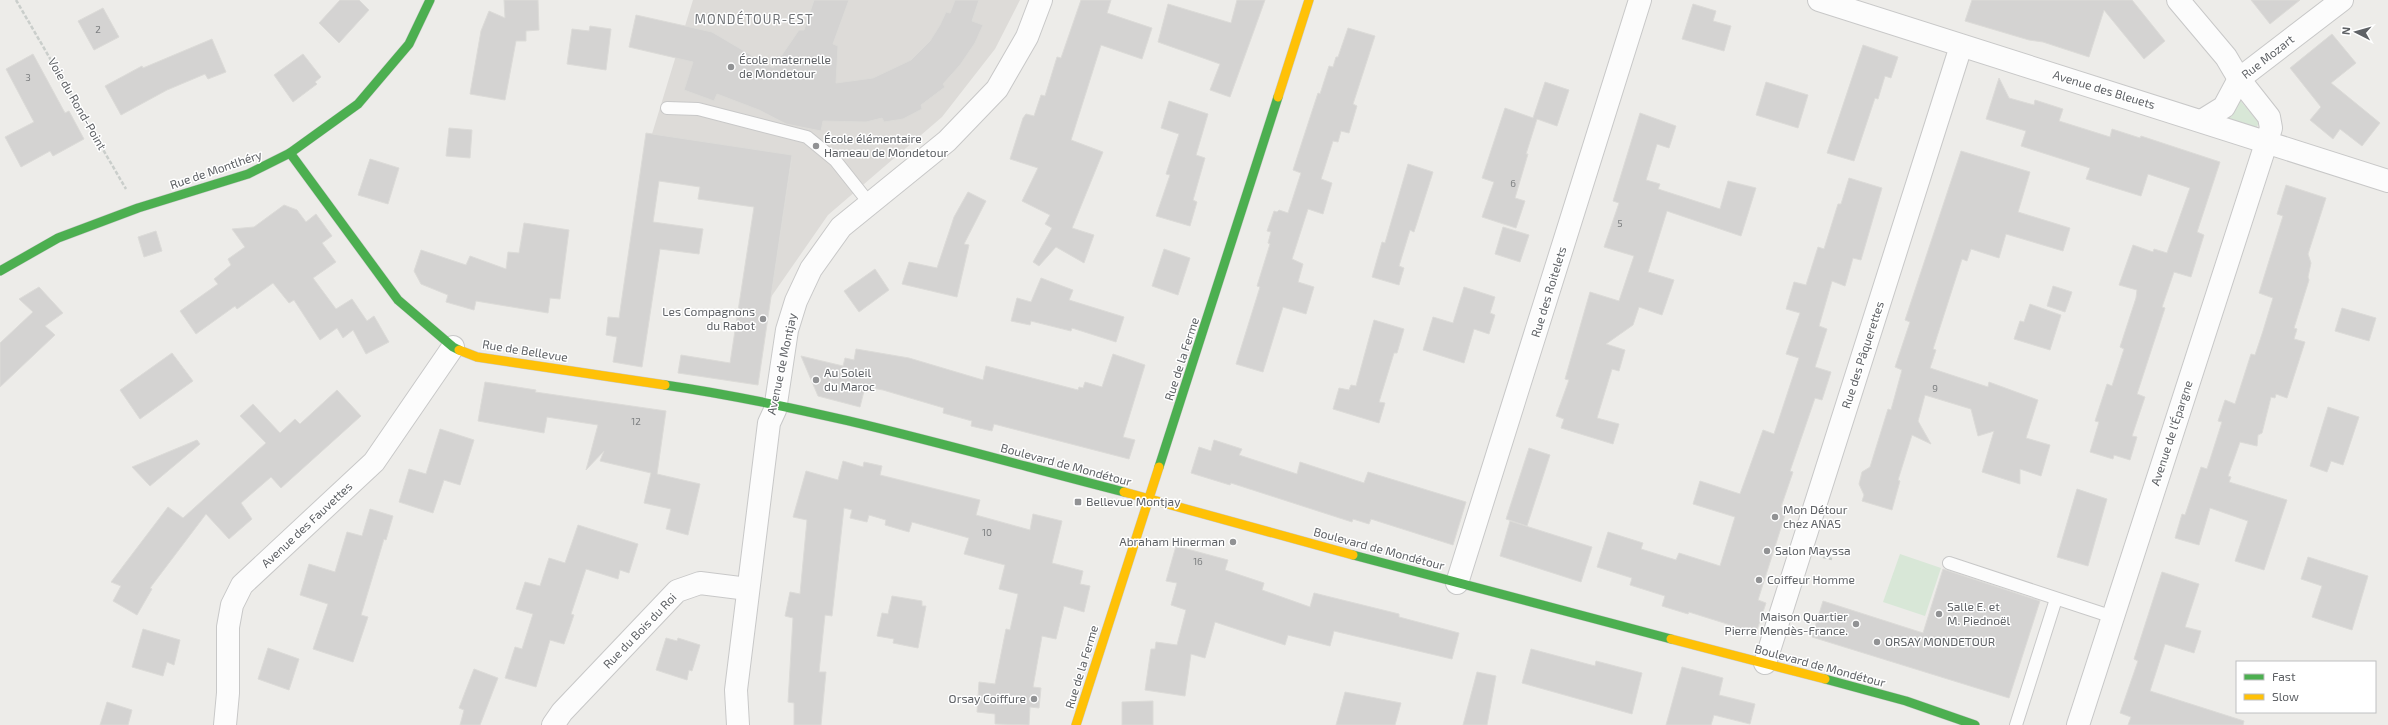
<svg xmlns="http://www.w3.org/2000/svg" width="2388" height="725" font-family="'Exo 2',sans-serif">
  <style>
    .education { fill: #dddbd8 }
    .green { fill: #d8e7d7 }
    .building { fill: #d4d3d2; stroke: #dcdbd8 }
    .lines { fill: none; stroke-linecap: round; stroke-linejoin: round }
    .lane-casing { stroke: #c8c8c8; stroke-width: 14 }
    .street-casing { stroke: #c8c8c8; stroke-width: 24 }
    .fast-casing { stroke: #cacaca; stroke-width: 10 }
    .slow-casing { stroke: #cacaca; stroke-width: 10 }
    .path { stroke: #cacecb; stroke-width: 2.5; stroke-dasharray: 4 2; stroke-linecap: butt }
    .lane { stroke: #fcfcfc; stroke-width: 12 }
    .street { stroke: #fcfcfc; stroke-width: 22 }
    .fast { stroke: #4caf50; stroke-width: 9 }
    .slow { stroke: #ffc107; stroke-width: 9 }
    .poi-dot { fill: #919294; stroke: #fff; stroke-width: 1.5 }
    .labels { text-anchor: middle; stroke-width: 3; stroke-linejoin: round; paint-order: stroke }
    .number-label { font-size: 10px; fill: #7e8082 }
    .street-label { font-size: 12px; fill: #5f6266; stroke: #fff }
    .poi-label { font-size: 12px; fill: #5f6266; stroke: #fff; text-anchor: start }
    .neighbourhood-label { font-size: 13px; letter-spacing: 1px; fill: #707377; stroke: #fff }
  </style>
  <rect width="100%" height="100%" fill="#edece9"/>
  <!-- education -->
  <path class="education" d="M693 0H1020L995 49 942 117 828 215 771 297 792 157 652 134Z"/>
  <!-- green -->
  <g class="green">
    <path d="M2239 99 2259 123 2256 128 2227 119 2237 108Z"/>
    <path d="M1900 554 1941 568 1925 616 1883 602Z"/>
  </g>
  <!-- building -->
  <g class="building">
    <path d="M340 0H359L369 10 339 43 319 23Z"/>
    <path d="M504 0H538L539 30 526 31V41H516L505 100 470 94 481 31 489 11 505 18Z"/>
    <path d="M814 0H849L833 44 838 46 836 83 873 78 911 60 930 41 940 25 946 12 950 13 955 0H979L972 21 983 25 975 43 960 65 943 84 945 87 921 105 922 109 903 119 884 122 882 118 866 122 823 121 821 131 786 124 759 110 717 94 714 101 684 90 693 62 629 47 636 15 712 32 773 68 799 30H804Z"/>
    <path d="M1081 0H1111L1107 13 1152 28 1142 59 1101 45 1071 140 1103 152 1072 228 1094 235 1084 263 1056 247 1039 266 1033 262 1052 228 1045 224 1050 215 1022 201 1038 168 1010 159 1023 118 1026 114 1034 116 1041 95 1045 96 1057 57 1061 58Z"/>
    <path d="M1237 0H1265L1230 97 1210 90 1220 64 1158 42 1168 4 1231 23Z"/>
    <path d="M1972 0H2132L2165 41 2144 59 2104 10 2089 57 2043 42 2029 40 1965 21Z"/>
    <path d="M2251 0H2300L2270 24Z"/>
    <path d="M1693 4 1716 11 1713 21 1731 26 1724 51 1682 39Z"/>
    <path d="M103 8 119 37 94 50 78 21Z"/>
    <path d="M590 26 611 29 606 70 567 64 572 29 589 31Z"/>
    <path d="M1348 28 1375 36 1353 104 1357 106 1349 133 1341 131 1338 142 1333 141 1321 179 1332 183 1323 214 1308 209 1292 259 1303 264 1298 282 1314 287 1306 314 1283 307 1263 372 1236 364 1260 287 1257 286 1270 244 1268 243 1271 232 1267 231 1274 211 1277 212 1279 210 1288 213 1301 173 1293 170 1302 142 1318 93 1320 94 1329 66 1333 67 1336 57H1338Z"/>
    <path d="M2332 34 2356 63 2331 83 2380 123 2362 146 2340 129 2333 139 2310 120 2321 107 2290 68Z"/>
    <path d="M212 39 226 72 208 79 205 74 167 90 121 115 105 86 142 66 143 68Z"/>
    <path d="M1863 45 1898 57 1891 78 1885 76 1878 99 1875 98 1854 161 1827 153Z"/>
    <path d="M33 54 65 113 69 111 84 139 53 156 50 151 21 167 5 137 34 122 6 69Z"/>
    <path d="M303 54 321 77 315 82 317 84 293 102 274 75Z"/>
    <path d="M1999 78 2009 98 2034 105 2035 100 2063 109 2059 121 2110 137 2112 129 2140 138 2141 136 2220 162 2197 232 2204 235 2191 277 2174 272 2162 307 2165 308 2137 394 2145 397 2132 436 2137 437 2130 460 2114 455 2113 459 2090 452 2099 422 2095 421 2107 384 2112 386 2124 349 2120 347 2136 298 2137 290 2119 285 2133 245 2153 252 2154 249 2167 253 2190 188 2148 174 2141 196 2086 179 2090 168 2021 146 2026 131 1986 119Z"/>
    <path d="M1545 82 1569 90 1557 126 1537 119 1526 154H1528L1515 198 1525 201 1516 228 1482 217 1494 182 1482 178 1505 108 1533 118Z"/>
    <path d="M1766 82 1808 95 1798 128 1756 115Z"/>
    <path d="M1169 101 1208 114 1196 155 1205 158 1193 200 1197 202 1190 226 1156 216 1170 175 1166 174 1179 134 1161 128Z"/>
    <path d="M1640 113 1676 126 1669 148 1657 144 1646 180 1660 184 1658 189 1720 209 1728 181 1756 188 1741 236 1667 211 1648 272 1674 280 1662 315 1639 307 1633 325 1606 344 1625 350 1619 371 1612 369 1597 418 1619 424 1613 444 1561 428 1564 419 1556 416 1569 380 1565 379 1590 292 1619 301 1634 256 1604 247 1619 203 1613 201Z"/>
    <path d="M449 128 472 130 470 158 446 156Z"/>
    <path d="M646 133 792 155 758 385 678 373 681 355 730 363 754 207 698 199 700 187 680 184 659 181 653 222 703 229 699 254 660 249 642 367 613 362 617 337 606 335 608 317 619 318Z"/>
    <path d="M1961 151 2030 172 2018 212 2070 228 2063 251 2006 234 1999 258 1971 249 1967 261 1962 259 1933 349 1936 350 1930 368 1988 387 1989 382 2038 400 2026 438 2050 445 2041 476 2020 469V484L1982 472 1994 431 1978 436 1971 409 1925 395 1918 421 1931 444 1912 435 1898 480 1900 481 1892 510 1862 501 1864 495 1859 484 1862 472 1870 467 1888 409 1891 410 1902 370 1895 367 1910 322 1905 320Z"/>
    <path d="M370 159 399 168 388 204 358 195Z"/>
    <path d="M1408 164 1433 172 1414 232 1410 230 1399 266 1404 268 1399 285 1372 277 1382 242 1385 243Z"/>
    <path d="M1849 178 1882 188 1861 260 1853 258 1845 286 1832 281 1819 326 1827 329 1815 367 1831 372 1822 400 1815 398 1790 471 1793 472 1781 507 1787 509 1758 600 1766 603 1756 633 1689 612 1688 614 1662 606 1665 596 1630 585 1632 578 1597 567 1608 532 1643 543 1641 549 1676 560 1679 553 1720 566 1735 517 1693 504 1700 481 1740 494 1763 430 1774 434 1799 358 1786 354 1800 313 1786 309 1794 282 1806 285 1818 247 1824 249 1838 204H1841Z"/>
    <path d="M2286 185 2326 198 2308 254 2311 263 2308 277 2309 280 2294 328 2297 329 2294 339 2305 342 2287 398 2276 394 2275 398 2271 397 2262 433 2258 435 2257 446 2240 442 2228 476 2231 477 2229 482 2287 500 2264 570 2235 561 2248 521 2210 508 2199 545 2175 538 2182 514 2185 515 2201 467 2207 469 2222 422 2218 421 2225 400 2235 404 2251 354 2255 355 2263 331 2273 298 2259 293 2283 216 2277 214Z"/>
    <path d="M968 192 986 201 964 244 969 245 957 297 902 284 909 262 937 268 954 217Z"/>
    <path d="M284 205 297 210 306 222 316 214 332 236 322 243 336 262 313 278 336 309 352 299 367 321 374 316 389 342 366 354 353 330 343 338 337 328 320 340 294 300 289 303 273 283 237 309 235 306 196 334 180 311 218 284 214 279 231 265 228 259 245 247 232 229 254 227Z"/>
    <path d="M524 223 569 230 560 299 550 298 548 313 476 301 474 310 446 302 448 295 421 284 414 271 421 250 466 265 470 256 506 269 508 252 519 253Z"/>
    <path d="M1503 227 1529 235 1520 262 1495 254Z"/>
    <path d="M156 231 162 251 144 257 138 237Z"/>
    <path d="M1164 249 1190 258 1178 295 1152 286Z"/>
    <path d="M875 269 889 290 859 312 844 291Z"/>
    <path d="M1041 278 1073 290 1069 300 1124 317 1116 342 1072 328 1071 331 1031 321 1030 325 1011 321 1017 298 1031 302Z"/>
    <path d="M2053 286 2072 292 2065 312 2047 306Z"/>
    <path d="M39 287 63 313 45 326 55 335 0 387V343L33 312 19 299Z"/>
    <path d="M1464 287 1495 297 1490 313 1495 315 1489 334 1474 329 1464 363 1423 350 1433 317 1453 323Z"/>
    <path d="M2030 304 2061 315 2050 350 2014 339 2020 321 2024 322Z"/>
    <path d="M2342 308 2376 318 2369 341 2335 331Z"/>
    <path d="M1374 320 1404 329 1397 353H1394L1379 402 1385 403 1379 423 1333 409 1339 388 1349 390 1351 385 1356 386Z"/>
    <path d="M856 349 909 358 983 380 986 366 1078 390 1079 387 1083 388 1085 382 1102 387 1113 354 1145 365 1123 437 1135 440 1129 459 994 424 992 431 971 426 972 421 943 413 944 408 883 390 865 387 860 407 818 396 801 356 843 366 845 358 854 360Z"/>
    <path d="M172 353 193 381 140 419 120 390Z"/>
    <path d="M485 382 536 390 535 392 666 411 657 474 700 484 688 535 666 529 671 509 644 503 651 473 600 461 604 451 586 470 598 425 547 417 544 433 478 421Z"/>
    <path d="M337 390 361 416 281 488 271 477 241 503 252 519 229 539 206 514 150 588 152 589 137 615 113 601 121 586 111 582 168 507 183 518 266 443 240 416 253 404 280 433 295 419 300 424Z"/>
    <path d="M2328 407 2359 417 2343 465 2331 461 2327 472 2310 466Z"/>
    <path d="M440 429 474 440 460 485 444 480 433 513 399 502 409 469 426 474Z"/>
    <path d="M197 440 200 444 150 486 132 467Z"/>
    <path d="M1214 440 1242 449 1239 455 1297 474 1300 462 1364 483 1368 472 1466 502 1453 545 1371 519 1369 524 1353 519 1352 522 1231 483 1230 485 1191 473 1199 447 1211 451Z"/>
    <path d="M1529 448 1550 455 1527 526 1506 519Z"/>
    <path d="M843 461 863 467 864 462 882 466 880 475 980 500 976 515 1030 530 1033 514 1062 521 1052 563 1083 571 1080 584 1090 586 1084 612 1064 606 1056 639 1042 636 1033 687 1041 688 1039 708 1030 707 1029 725 995 724V714L977 712 979 682 995 684 1006 629 1010 630 1018 594 999 589 1005 565 964 554 969 538 912 522 909 532 885 525 886 520 869 515 867 522 850 518 852 510 844 508 832 616 825 615 819 672H826L821 725H794V703L788 702 793 618 785 616 790 592 800 594 807 520 793 517 806 471 838 480Z"/>
    <path d="M2077 489 2107 499 2088 566 2057 557Z"/>
    <path d="M370 509 393 516 386 540 384 539 361 615 368 617 353 662 313 649 328 604 300 595 309 564 335 572 347 532 362 536Z"/>
    <path d="M1510 521 1592 547 1581 582 1500 556Z"/>
    <path d="M578 525 638 544 629 573 620 570 618 579 586 569 571 614 574 615 564 644 550 640 536 687 505 678 515 647 522 649 533 614 516 609 525 582 540 586 549 558 565 563Z"/>
    <path d="M1176 546 1228 560 1225 570 1264 583 1262 590 1310 607 1314 593 1399 614V617L1459 633 1452 659 1334 631 1330 646 1288 635 1285 645 1215 622 1205 658 1191 654 1185 696 1145 690 1151 649H1155L1156 642 1177 645 1186 610 1171 605 1177 583 1166 581Z"/>
    <path d="M2308 557 2368 576 2352 630 2312 617 2322 586 2301 579Z"/>
    <path d="M1943 569 2040 601 2009 698 1812 637 1823 601 1923 633Z"/>
    <path d="M2162 572 2199 584 2185 627 2201 631 2194 653 2165 644 2150 691 2244 721 2243 725H2128L2131 717 2120 713 2138 661 2134 659Z"/>
    <path d="M892 596 922 601V606H926L918 648 893 643 894 639 877 636 882 613 888 614Z"/>
    <path d="M143 629 180 640 174 665 167 662 163 676 132 667Z"/>
    <path d="M666 638 677 641 678 638 700 645 692 671 689 670 687 680 656 670Z"/>
    <path d="M268 648 299 659 289 690 258 679Z"/>
    <path d="M1531 649 1595 666 1596 661 1642 673 1632 714 1522 683Z"/>
    <path d="M1682 667 1723 678 1719 695 1755 704 1750 724 1714 715 1711 725H1666Z"/>
    <path d="M474 669 498 678 480 725H460L464 710 459 708Z"/>
    <path d="M1477 672 1496 676 1487 725H1463Z"/>
    <path d="M1345 692 1401 703 1395 725H1336Z"/>
    <path d="M1153 701V725H1122V702Z"/>
    <path d="M107 702 132 710 128 725H100Z"/>
  </g>
  <g class="lines">
    <!-- lane casing -->
    <g class="lane-casing">
      <g id="lane">
        <path d="M667 108 698 109 807 137 835 160 870 204"/>
        <path d="M1949 563 2113 617"/>
        <path d="M2016 725 2056 599"/>
      </g>
    </g>
    <!-- street casing -->
    <g class="street-casing">
      <g id="street">
        <path d="M1819 0 2388 181"/>
        <path d="M2203 120 2224 107 2239 79 2342 0"/>
        <path d="M1457 583 1640 0"/>
        <path d="M1765 663 1961 46"/>
        <path d="M225 725 228 693V627L232 605 242 585 374 462 453 347"/>
        <path d="M553 725 562 712 677 591 700 583 748 589"/>
        <path d="M738 725 736 690 769 423 775 410 787 330 796 301 811 269 841 227 947 141 997 89 1027 37 1041 0"/>
        <path d="M2078 725 2271 128 2269 117 2239 79 2226 57 2178 0"/>
      </g>
    </g>
    <!-- fast casing -->
    <g class="fast-casing">
      <g id="fast">
        <path d="M290 153 398 300 453 347 459 350"/>
        <path d="M0 271 58 238 138 208 248 174 290 153 358 104 409 44 430 0"/>
        <path d="M665 385C821 408 972 453 1124 492"/>
        <path d="M1159 467 1278 97"/>
        <path d="M1353 555 1671 639"/>
        <path d="M1825 679 1906 701 1975 725"/>
      </g>
    </g>
    <!-- slow casing -->
    <g class="slow-casing">
      <g id="slow">
        <path d="M1278 97 1309 0"/>
        <path d="M459 350 477 357 665 385"/>
        <path d="M1124 492 1353 555"/>
        <path d="M1671 639 1825 679"/>
        <path d="M1076 725 1159 467"/>
      </g>
    </g>
    <!-- path -->
    <g class="path">
      <path d="M16 0 126 189"/>
      <path d="M1823 557 1832 559"/>
    </g>
    <!-- lane -->
    <use href="#lane" class="lane"/>
    <!-- street -->
    <use href="#street" class="street"/>
    <!-- fast -->
    <use href="#fast" class="fast"/>
    <!-- slow -->
    <use href="#slow" class="slow"/>
  </g>
  <!-- markers -->
  <g class="poi-dot">
    <circle cx="731" cy="67" r="4"/>
    <circle cx="816" cy="146" r="4"/>
    <circle cx="763" cy="319" r="4"/>
    <circle cx="816" cy="380" r="4"/>
    <rect x="1074" y="498" width="8" height="8" rx="2"/>
    <circle cx="1775" cy="517" r="4"/>
    <circle cx="1233" cy="542" r="4"/>
    <circle cx="1767" cy="551" r="4"/>
    <circle cx="1759" cy="580" r="4"/>
    <circle cx="1939" cy="614" r="4"/>
    <circle cx="1856" cy="624" r="4"/>
    <circle cx="1877" cy="642" r="4"/>
    <circle cx="1034" cy="699" r="4"/>
  </g>
  <g class="labels">
    <!-- number labels -->
    <g class="number-label">
      <text x="98" y="33">2</text>
      <text x="28" y="81">3</text>
      <text x="1513" y="187">6</text>
      <text x="1620" y="227">5</text>
      <text x="1935" y="392">9</text>
      <text x="636" y="425">12</text>
      <text x="987" y="536">10</text>
      <text x="1198" y="565">16</text>
    </g>
    <!-- street labels -->
    <g class="street-label">
      <text transform="translate(2268 57) rotate(-38)" y="4">Rue Mozart</text>
      <text transform="translate(2104 90) rotate(17)" y="4">Avenue des Bleuets</text>
      <text transform="translate(77 104) rotate(60)" y="4">Voie du Rond-Point</text>
      <text transform="translate(216 170) rotate(-19)" y="4">Rue de Montlhéry</text>
      <text transform="translate(1549 292) rotate(-73)" y="4">Rue des Roitelets</text>
      <text transform="translate(525 351) rotate(9)" y="4">Rue de Bellevue</text>
      <text transform="translate(1863 355) rotate(-72)" y="4">Rue des Pâquerettes</text>
      <text transform="translate(1182 359) rotate(-72)" y="4">Rue de la Ferme</text>
      <text transform="translate(782 364) rotate(-78)" y="4">Avenue de Montjay</text>
      <text transform="translate(2172 433) rotate(-72)" y="4">Avenue de l'Épargne</text>
      <text transform="translate(1066 465) rotate(15)" y="4">Boulevard de Mondétour</text>
      <text transform="translate(307 525) rotate(-43)" y="4">Avenue des Fauvettes</text>
      <text transform="translate(1379 549) rotate(15)" y="4">Boulevard de Mondétour</text>
      <text transform="translate(640 631) rotate(-46)" y="4">Rue du Bois du Roi</text>
      <text transform="translate(1820 666) rotate(15)" y="4">Boulevard de Mondétour</text>
      <text transform="translate(1082 667) rotate(-73)" y="4">Rue de la Ferme</text>
    </g>
    <!-- poi labels -->
    <g class="poi-label">
      <text x="739" y="64">École maternelle<tspan x="739" dy="14">de Mondetour</tspan></text>
      <text x="824" y="143">École élémentaire<tspan x="824" dy="14">Hameau de Mondetour</tspan></text>
      <text x="755" y="316" text-anchor="end">Les Compagnons<tspan x="755" dy="14">du Rabot</tspan></text>
      <text x="824" y="377">Au Soleil<tspan x="824" dy="14">du Maroc</tspan></text>
      <text x="1086" y="506">Bellevue Montjay</text>
      <text x="1783" y="514">Mon Détour<tspan x="1783" dy="14">chez ANAS</tspan></text>
      <text x="1225" y="546" text-anchor="end">Abraham Hinerman</text>
      <text x="1775" y="555">Salon Mayssa</text>
      <text x="1767" y="584">Coiffeur Homme</text>
      <text x="1947" y="611">Salle E. et<tspan x="1947" dy="14">M. Piednoël</tspan></text>
      <text x="1848" y="621" text-anchor="end">Maison Quartier<tspan x="1848" dy="14">Pierre Mendès-France.</tspan></text>
      <text x="1885" y="646">ORSAY MONDETOUR</text>
      <text x="1026" y="703" text-anchor="end">Orsay Coiffure</text>
    </g>
    <!-- neighbourhood labels -->
    <g class="neighbourhood-label">
      <text x="754" y="24">MONDÉTOUR-EST</text>
    </g>
  </g>
  <!-- legend -->
  <rect x="2236" y="661" width="140" height="52" fill="#ffffff" stroke="#bfc0c2"/>
  <rect x="2244" y="674" width="20" height="6" fill="#4caf50" stroke="#bfc0c2"/>
  <text x="2272" y="681" font-size="12" fill="#5f6266">Fast</text>
  <rect x="2244" y="694" width="20" height="6" fill="#ffc107" stroke="#bfc0c2"/>
  <text x="2272" y="701" font-size="12" fill="#5f6266">Slow</text>
  <!-- north arrow -->
  <g transform="translate(2356 32) rotate(276)" stroke="#ffffff" stroke-width="3" paint-order="stroke">
  <path d="M0-3L7 15L0 10L-7 15Z" fill="#5f6266"/>
  <text y="-6" font-size="11" font-weight="bold" text-anchor="middle" fill="#5f6266">N</text>
  </g>
</svg>
